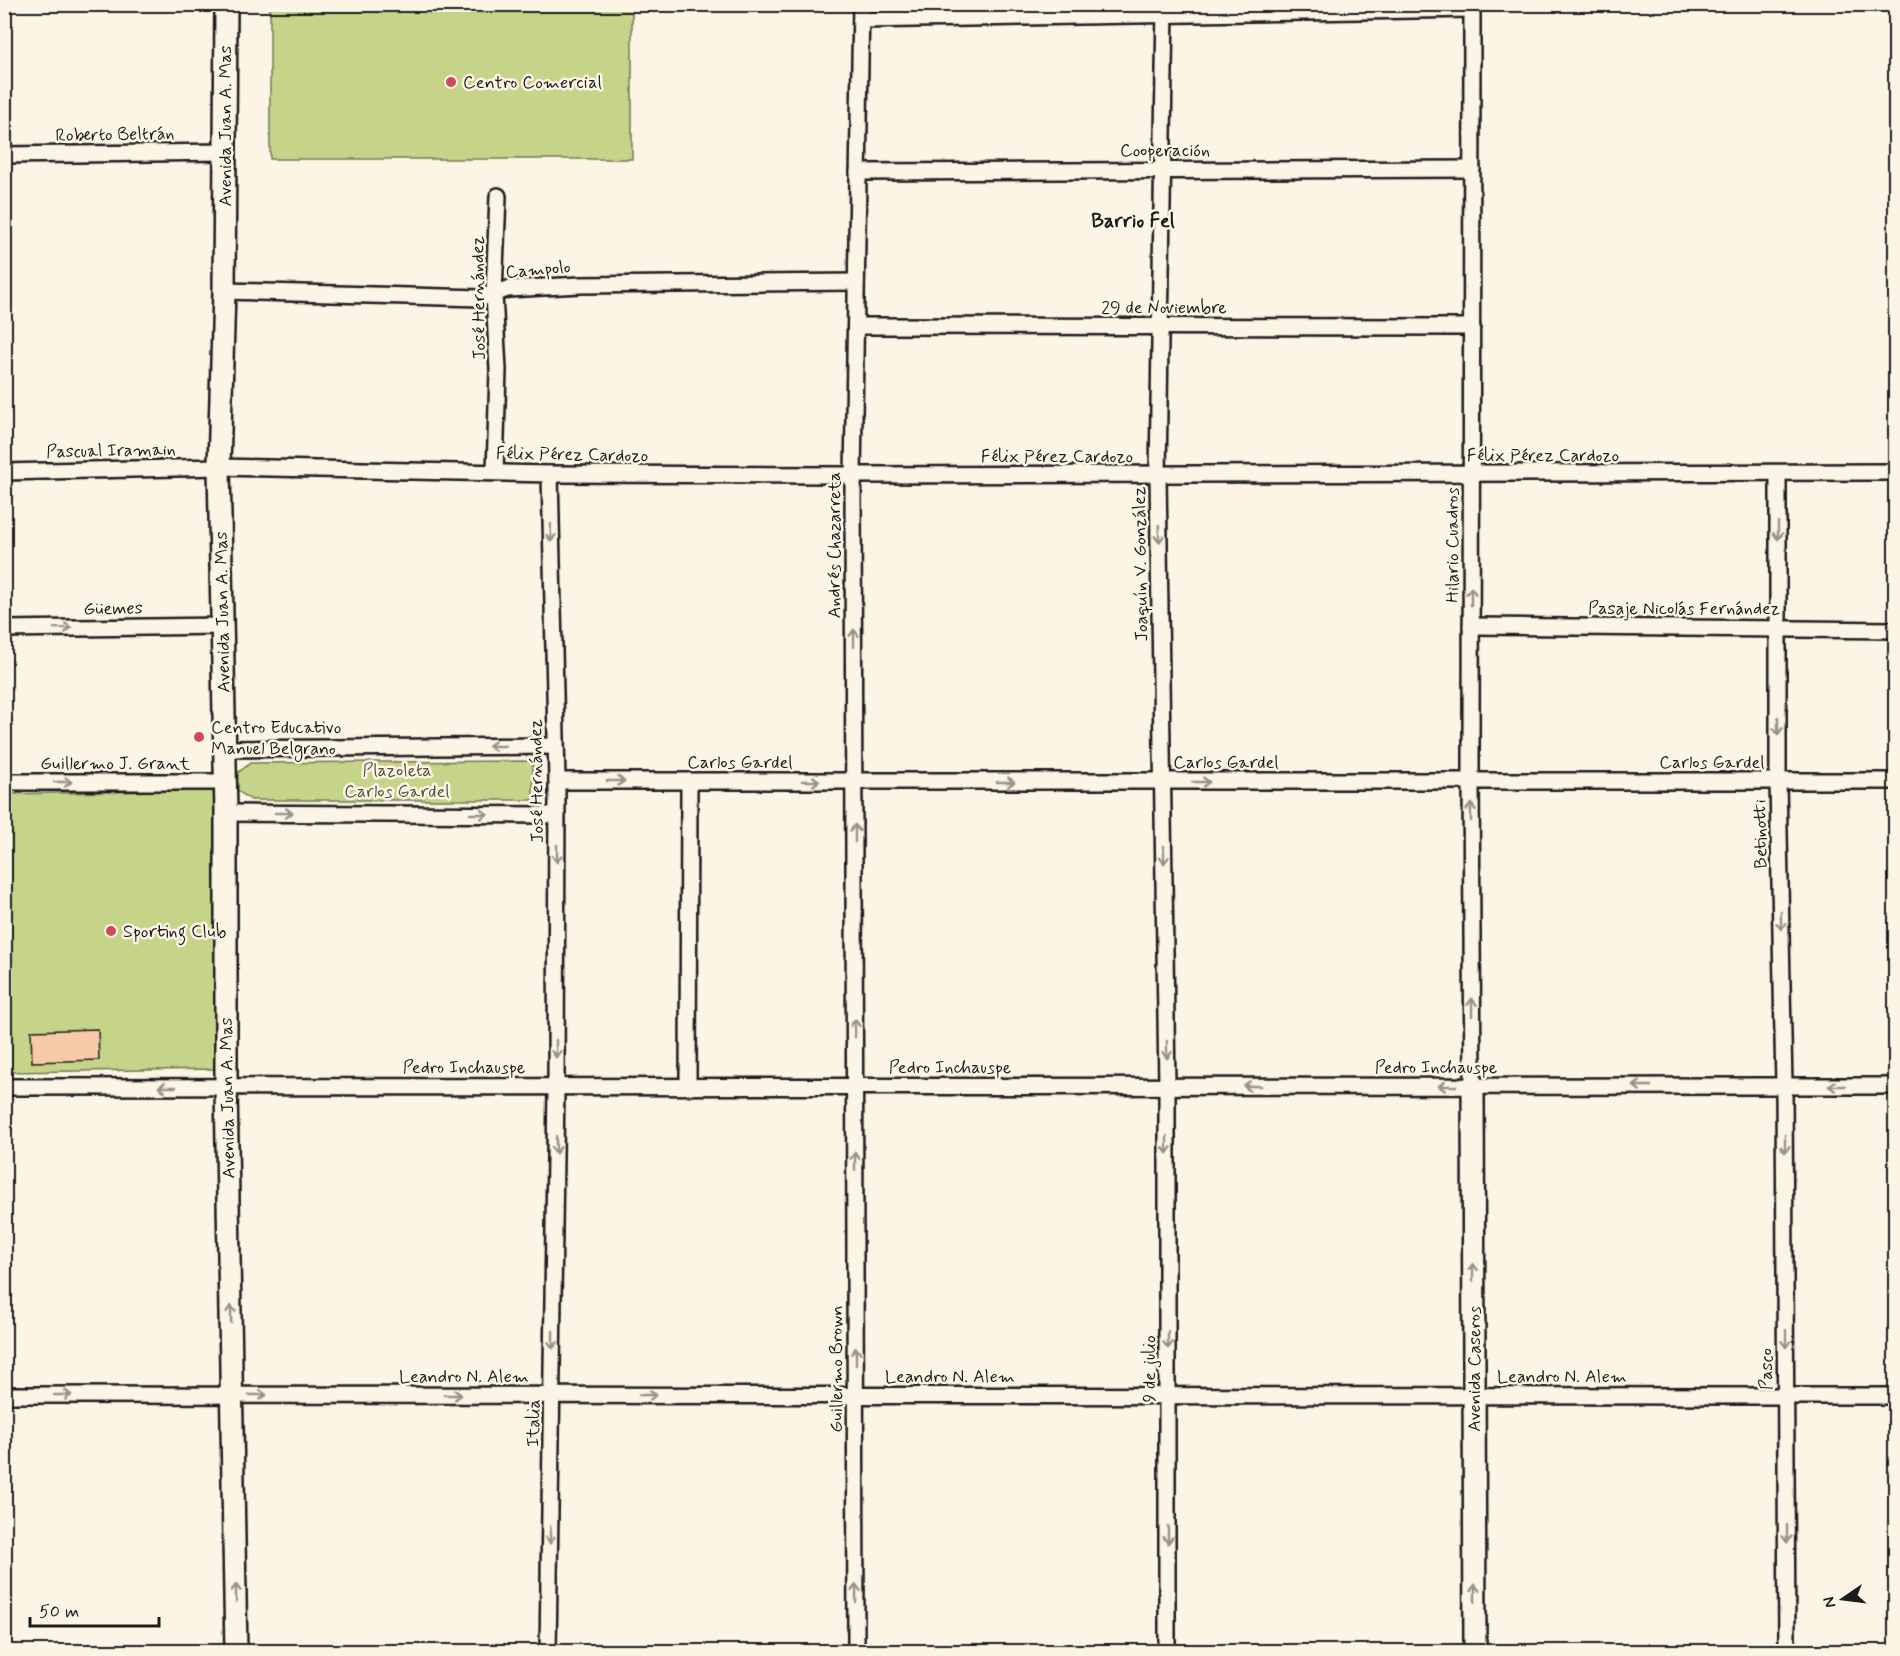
<svg xmlns="http://www.w3.org/2000/svg" width="1900" height="1656" font-family="Mynerve,sans-serif">
  <style>
    .green { fill: #c5d488; stroke: #707852; stroke-width: 1.5 }
    .building { fill: #f8caa7; stroke: #1c1c1c; stroke-width: 1.5 }
    .lines { fill: none; stroke-linecap: round; stroke-linejoin: round }
    .minor-casing { stroke: #1c1c1c; stroke-width: 20 }
    .secondary-casing { stroke: #1c1c1c; stroke-width: 26 }
    .minor { stroke: #fcf5e5; stroke-width: 15 }
    .secondary { stroke: #fcf5e5; stroke-width: 21 }
    .oneway { stroke: #97938b }
    .poi-dot { fill: #d1495b; stroke: #fcf5e5; stroke-width: 2 }
    .labels { text-anchor: middle; stroke-width: 5; stroke-linejoin: round; paint-order: stroke }
    .poi-label { font-size: 18px; fill: #1c1c1c; stroke: #fcf5e5; text-anchor: start }
    .street-label { font-size: 18px; fill: #1c1c1c; stroke: #fcf5e5 }
    .park-label { font-size: 18px; fill: #4f533c; stroke: #fcf5e5 }
    .neighbourhood-label { font-size: 20px; font-weight: bold; fill: #1c1c1c; stroke: #fcf5e5 }
  </style>
  <rect width="100%" height="100%" fill="#fcf5e5"/>
  <filter id="ink" filterUnits="userSpaceOnUse"><feTurbulence type="fractalNoise" baseFrequency=".0167" numOctaves="2"/><feDisplacementMap in="SourceGraphic" scale="12" xChannelSelector="R" yChannelSelector="G"/><feConvolveMatrix kernelMatrix="1 2 1 2 8 2 1 2 1" color-interpolation-filters="sRGB"/></filter>
  <g filter="url(#ink)">
    <!-- green -->
    <g class="green">
      <rect x="270" y="5" width="362" height="154"/>
      <path d="M533 761V800H251L225 782 251 763Z"/>
      <path d="M218 790 219 1069 5 1072V794Z"/>
    </g>
    <!-- building -->
    <path class="building" d="M98 1029 99 1060 32 1062 31 1031Z"/>
    <g class="lines">
      <!-- minor casing -->
      <g class="minor-casing">
        <g id="minor">
          <path d="M1165 4 1158 475 1167 1086V1652"/>
          <path d="M1472 4 1471 781 1473 1086"/>
          <path d="M861 20 1472 9"/>
          <path d="M4 155 225 152"/>
          <path d="M858 172 1472 169"/>
          <path d="M224 291 481 298 508 289 580 285 856 282"/>
          <path d="M856 326 1472 327"/>
          <path d="M4 472 219 467 550 474 853 475 1896 472"/>
          <path d="M495 472 498 370 494 294 498 196"/>
          <path d="M1778 473V781L1784 1086 1787 1652"/>
          <path d="M1471 626 1896 630"/>
          <path d="M4 629 222 626"/>
          <path d="M224 749 555 746"/>
          <path d="M557 781H1896"/>
          <path d="M4 782H225"/>
          <path d="M226 813 557 815"/>
          <path d="M688 1086 689 781"/>
          <path d="M4 1087 1896 1086"/>
          <path d="M4 1395 1896 1396"/>
          <path d="M548 1652 556 1087 557 781 550 474"/>
          <path d="M856 1652 853 475 861 4"/>
        </g>
      </g>
      <!-- secondary casing -->
      <g class="secondary-casing">
        <g id="secondary">
          <path d="M226 4 224 291 219 467 226 813V1087L236 1652"/>
          <path d="M1473 1086 1475 1652"/>
        </g>
      </g>
      <!-- minor -->
      <use href="#minor" class="minor"/>
      <!-- secondary -->
      <use href="#secondary" class="secondary"/>
    </g>
    <!-- one-way arrows -->
    <defs><path id="oneway-shaft" d="M-6 0H5M1.5-3L5.5 0L1.5 3" fill="none" stroke-width="1.6" stroke-linecap="round" stroke-linejoin="round" transform="scale(1.5)"/></defs>
    <g class="oneway">
      <use href="#oneway-shaft" transform="translate(1778 531) rotate(90)"/>
      <use href="#oneway-shaft" transform="translate(551 533) rotate(89)"/>
      <use href="#oneway-shaft" transform="translate(1159 534) rotate(89)"/>
      <use href="#oneway-shaft" transform="translate(1471 596) rotate(-90)"/>
      <use href="#oneway-shaft" transform="translate(63 628) rotate(-1)"/>
      <use href="#oneway-shaft" transform="translate(854 638) rotate(-90)"/>
      <use href="#oneway-shaft" transform="translate(1778 726) rotate(90)"/>
      <use href="#oneway-shaft" transform="translate(497 746) rotate(180)"/>
      <use href="#oneway-shaft" transform="translate(616 781)"/>
      <use href="#oneway-shaft" transform="translate(811 781)"/>
      <use href="#oneway-shaft" transform="translate(63 782)"/>
      <use href="#oneway-shaft" transform="translate(1006 782)"/>
      <use href="#oneway-shaft" transform="translate(1201 782)"/>
      <use href="#oneway-shaft" transform="translate(1471 812) rotate(-90)"/>
      <use href="#oneway-shaft" transform="translate(284 813)"/>
      <use href="#oneway-shaft" transform="translate(479 814)"/>
      <use href="#oneway-shaft" transform="translate(855 833) rotate(-90)"/>
      <use href="#oneway-shaft" transform="translate(557 854) rotate(90)"/>
      <use href="#oneway-shaft" transform="translate(1164 855) rotate(89)"/>
      <use href="#oneway-shaft" transform="translate(1781 921) rotate(89)"/>
      <use href="#oneway-shaft" transform="translate(1472 1007) rotate(-90)"/>
      <use href="#oneway-shaft" transform="translate(855 1028) rotate(-90)"/>
      <use href="#oneway-shaft" transform="translate(556 1049) rotate(90)"/>
      <use href="#oneway-shaft" transform="translate(1167 1050) rotate(89)"/>
      <use href="#oneway-shaft" transform="translate(1252 1086) rotate(180)"/>
      <use href="#oneway-shaft" transform="translate(1447 1086) rotate(180)"/>
      <use href="#oneway-shaft" transform="translate(1642 1086) rotate(180)"/>
      <use href="#oneway-shaft" transform="translate(1837 1086) rotate(180)"/>
      <use href="#oneway-shaft" transform="translate(167 1087) rotate(180)"/>
      <use href="#oneway-shaft" transform="translate(1785 1144) rotate(90)"/>
      <use href="#oneway-shaft" transform="translate(556 1145) rotate(91)"/>
      <use href="#oneway-shaft" transform="translate(1167 1145) rotate(90)"/>
      <use href="#oneway-shaft" transform="translate(855 1161) rotate(-90)"/>
      <use href="#oneway-shaft" transform="translate(1473 1272) rotate(-90)"/>
      <use href="#oneway-shaft" transform="translate(231 1314) rotate(-91)"/>
      <use href="#oneway-shaft" transform="translate(1786 1339) rotate(90)"/>
      <use href="#oneway-shaft" transform="translate(553 1340) rotate(91)"/>
      <use href="#oneway-shaft" transform="translate(1168 1340) rotate(90)"/>
      <use href="#oneway-shaft" transform="translate(856 1356) rotate(-90)"/>
      <use href="#oneway-shaft" transform="translate(63 1395)"/>
      <use href="#oneway-shaft" transform="translate(258 1395)"/>
      <use href="#oneway-shaft" transform="translate(453 1395)"/>
      <use href="#oneway-shaft" transform="translate(648 1395)"/>
      <use href="#oneway-shaft" transform="translate(1787 1534) rotate(90)"/>
      <use href="#oneway-shaft" transform="translate(550 1535) rotate(91)"/>
      <use href="#oneway-shaft" transform="translate(1168 1535) rotate(90)"/>
      <use href="#oneway-shaft" transform="translate(236 1593) rotate(-91)"/>
      <use href="#oneway-shaft" transform="translate(856 1593) rotate(-90)"/>
      <use href="#oneway-shaft" transform="translate(1475 1593) rotate(-90)"/>
    </g>
  </g>
  <!-- markers -->
  <g class="poi-dot">
    <circle cx="451" cy="82" r="6"/>
    <circle cx="199" cy="737" r="6"/>
    <circle cx="111" cy="931" r="6"/>
  </g>
  <g class="labels">
    <!-- poi labels -->
    <g class="poi-label">
      <text x="463" y="88">Centro Comercial</text>
      <text x="211" y="733">Centro Educativo<tspan x="211" dy="21">Manuel Belgrano</tspan></text>
      <text x="123" y="937">Sporting Club</text>
    </g>
    <!-- street labels -->
    <g class="street-label">
      <text transform="translate(225 126) rotate(-90)" y="6">Avenida Juan A. Mas</text>
      <text transform="translate(115 134) rotate(-1)" y="6">Roberto Beltrán</text>
      <text x="1165" y="156">Cooperación</text>
      <text transform="translate(538 269) rotate(-5)" y="6">Campolo</text>
      <text transform="translate(478 298) rotate(-91)" y="6">José Hernández</text>
      <text x="1164" y="313">29 de Noviembre</text>
      <text transform="translate(111 450) rotate(-1)" y="6">Pascual Iramain</text>
      <text transform="translate(572 454) rotate(1)" y="6">Félix Pérez Cardozo</text>
      <text x="1543" y="461">Félix Pérez Cardozo</text>
      <text x="1057" y="462">Félix Pérez Cardozo</text>
      <text transform="translate(834 545) rotate(-90)" y="6">Andrés Chazarreta</text>
      <text transform="translate(1452 545) rotate(-90)" y="6">Hilario Cuadros</text>
      <text transform="translate(1140 564) rotate(-91)" y="6">Joaquín V. González</text>
      <text transform="translate(113 608) rotate(-1)" y="6">Güemes</text>
      <text x="1684" y="614">Pasaje Nicolás Fernández</text>
      <text transform="translate(222 612) rotate(-91)" y="6">Avenida Juan A. Mas</text>
      <text x="740" y="768">Carlos Gardel</text>
      <text x="1226" y="768">Carlos Gardel</text>
      <text x="1712" y="768">Carlos Gardel</text>
      <text x="115" y="769">Guillermo J. Grant</text>
      <text transform="translate(536 781) rotate(-91)" y="6">José Hernández</text>
      <text transform="translate(1760 834) rotate(-91)" y="6">Betinotti</text>
      <text x="464" y="1073">Pedro Inchauspe</text>
      <text x="950" y="1073">Pedro Inchauspe</text>
      <text x="1436" y="1073">Pedro Inchauspe</text>
      <text transform="translate(227 1098) rotate(-91)" y="6">Avenida Juan A. Mas</text>
      <text transform="translate(836 1369) rotate(-90)" y="6">Guillermo Brown</text>
      <text transform="translate(1149 1369) rotate(-90)" y="6">9 de julio</text>
      <text transform="translate(1474 1369) rotate(-90)" y="6">Avenida Caseros</text>
      <text transform="translate(1766 1369) rotate(-90)" y="6">Pasco</text>
      <text x="464" y="1382">Leandro N. Alem</text>
      <text x="950" y="1382">Leandro N. Alem</text>
      <text x="1562" y="1382">Leandro N. Alem</text>
      <text transform="translate(533 1423) rotate(-89)" y="6">Italia</text>
    </g>
    <!-- park labels -->
    <g class="park-label">
      <text x="397" y="776">Plazoleta<tspan x="397" dy="21">Carlos Gardel</tspan></text>
    </g>
    <!-- neighbourhood labels -->
    <g class="neighbourhood-label">
      <text x="1133" y="227">Barrio Fel</text>
    </g>
  </g>
  <!-- margin -->
  <rect width="1900" height="1656" fill="none" stroke="#fcf5e5" stroke-width="24"/>
  <rect x="12" y="12" width="1876" height="1632" fill="none" stroke="#1c1c1c" stroke-width="2" filter="url(#ink)"/>
  <!-- north arrow -->
  <g transform="translate(1843 1599) rotate(256)" stroke="#fcf5e5" stroke-width="4.5" paint-order="stroke">
  <path d="M0-4.5L10 22L0 15L-10 22Z" fill="#1c1c1c"/>
  <text y="-9" font-size="16" font-weight="bold" text-anchor="middle" fill="#1c1c1c">N</text>
  </g>
  <!-- scale -->
  <path d="M30 1617v9h129v-9" fill="none" stroke="#1c1c1c" stroke-width="3"/>
  <text x="39" y="1617" font-size="18" fill="#1c1c1c" stroke="#fcf5e5" stroke-width="4.5" paint-order="stroke">50 m</text>
</svg>
